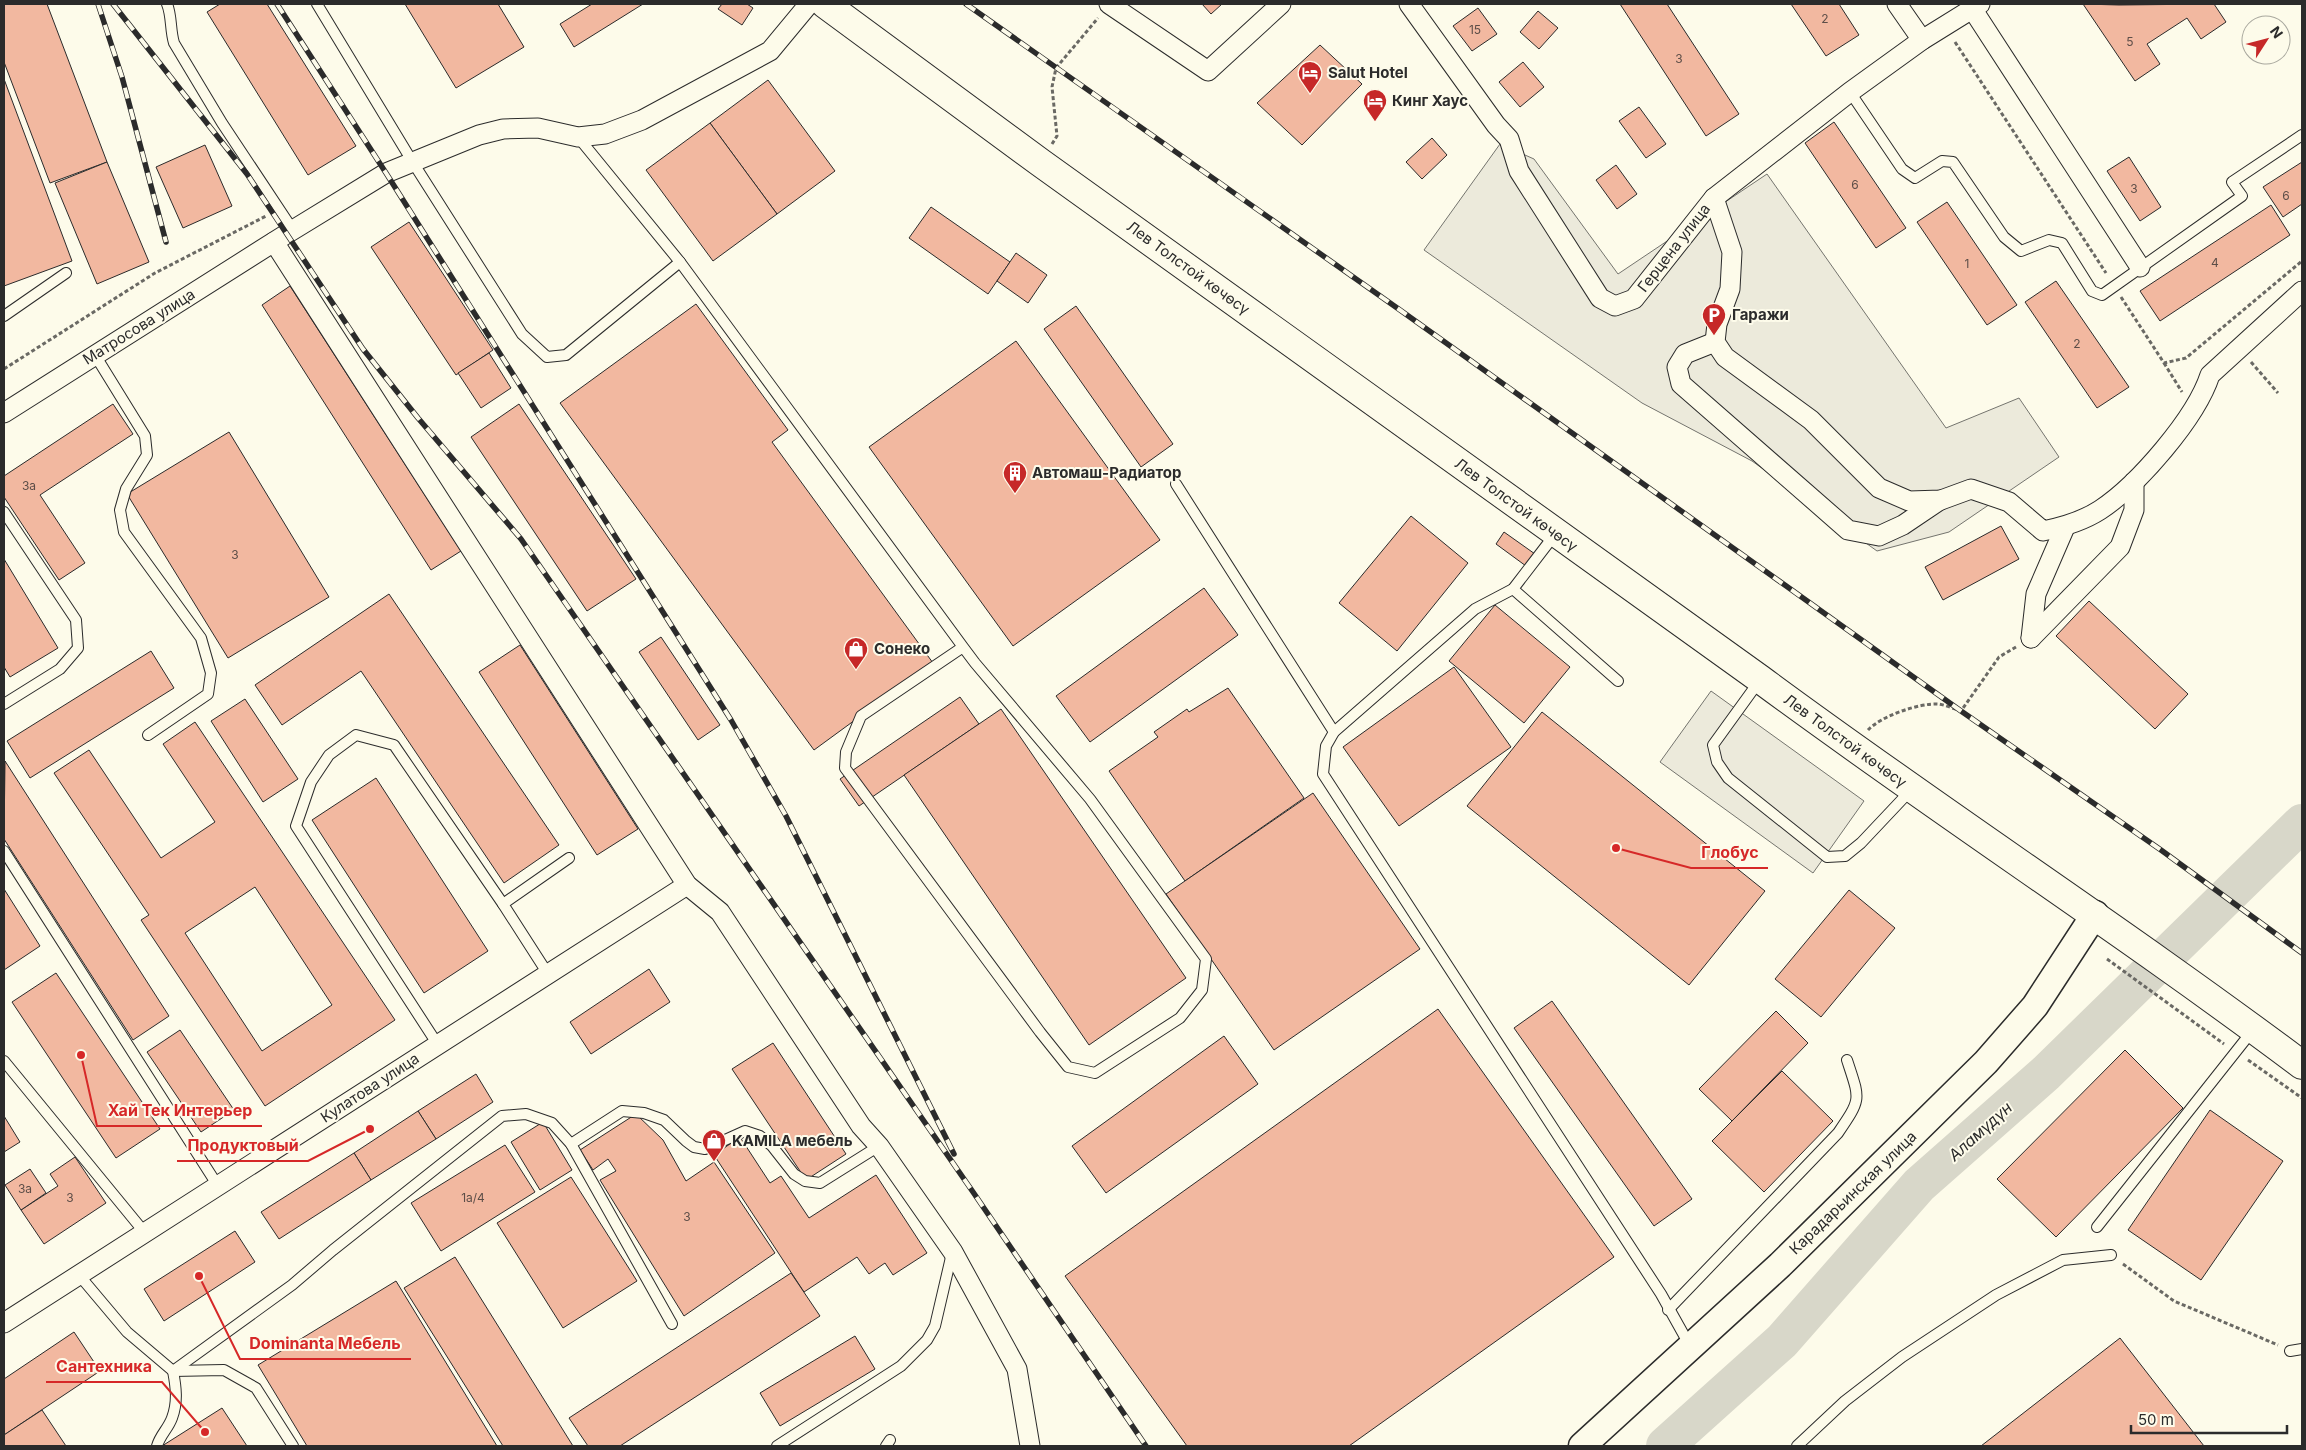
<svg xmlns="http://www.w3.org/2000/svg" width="2306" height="1450" font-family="Inter,sans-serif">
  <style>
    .parking { fill: #eceadb; stroke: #74746e }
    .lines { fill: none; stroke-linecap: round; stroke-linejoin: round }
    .river { stroke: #d8d7c9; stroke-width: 38 }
    .building { fill: #f2b8a0; stroke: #2b2b2b; fill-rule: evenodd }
    .lane-casing { stroke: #2b2b2b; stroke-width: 12 }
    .street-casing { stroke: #2b2b2b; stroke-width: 21 }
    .secondary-casing { stroke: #2b2b2b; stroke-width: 29 }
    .primary-casing { stroke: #2b2b2b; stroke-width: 30 }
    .path { stroke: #6a6964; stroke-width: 3; stroke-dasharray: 4 2.5; stroke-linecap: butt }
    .lane { stroke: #fdfbea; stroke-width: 10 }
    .street { stroke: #fdfbea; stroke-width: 19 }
    .secondary { stroke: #fdfbea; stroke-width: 26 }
    .primary { stroke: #fdfbea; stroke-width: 28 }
    .rail-casing { stroke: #2b2b2b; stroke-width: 5.5 }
    .rail { stroke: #fdfbea; stroke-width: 4; stroke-dasharray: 11; stroke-linecap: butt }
    .labels { text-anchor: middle; stroke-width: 4; stroke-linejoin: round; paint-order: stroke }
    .number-label { font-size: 12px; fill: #5d4e48 }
    .poi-label { font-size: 15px; font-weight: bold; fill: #2b2b2b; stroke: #fdfbea; text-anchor: start }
    .street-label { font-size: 15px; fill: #2b2b2b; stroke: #fdfbea }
    .water-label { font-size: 16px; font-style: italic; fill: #2b2b2b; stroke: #fdfbea }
    .leader { fill: none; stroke: #d62828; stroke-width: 2 }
    .callout-dot { fill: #d62828; stroke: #fdfbea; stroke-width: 2 }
    .callout-label { font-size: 16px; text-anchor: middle; font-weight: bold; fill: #d62828; stroke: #fdfbea; stroke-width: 4; stroke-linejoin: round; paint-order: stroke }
  </style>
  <rect width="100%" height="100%" fill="#fdfbea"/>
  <!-- parking -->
  <g class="parking">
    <path d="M1500 144 1534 159 1618 274 1767 174 1946 428 2019 398 2059 457 1949 532 1877 551 1752 461 1642 403 1424 250Z"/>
    <path d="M1711 691 1864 801 1813 873 1660 762Z"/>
  </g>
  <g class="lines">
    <!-- river -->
    <path class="river" d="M1665 1446 1782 1341 1919 1185 2046 1073 2302 823"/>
  </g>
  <!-- building -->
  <g class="building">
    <path d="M4 4H47L107 162 50 183 4 62Z"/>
    <path d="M220 4H267L356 146 308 175 207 12Z"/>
    <path d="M405 4H498L524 47 456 88Z"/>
    <path d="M592 4H643L574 47 560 24Z"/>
    <path d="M722 4H747L753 8 742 25 718 9Z"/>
    <path d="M1202 4H1222L1211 14Z"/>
    <path d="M1620 4H1667L1739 114 1706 136Z"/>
    <path d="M1791 4H1839L1859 35 1826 56Z"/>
    <path d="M2083 4 2119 5 2214 4 2226 22 2201 39 2187 18 2147 44 2160 64 2135 81Z"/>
    <path d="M1478 8 1497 34 1472 51 1453 26Z"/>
    <path d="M1538 11 1558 28 1539 49 1520 32Z"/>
    <path d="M1320 45 1362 84 1302 145 1257 103Z"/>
    <path d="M1523 62 1544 87 1520 107 1499 82Z"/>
    <path d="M4 79 72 261 4 286Z"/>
    <path d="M768 80 835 171 777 214 710 123Z"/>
    <path d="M1639 107 1666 144 1646 158 1619 121Z"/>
    <path d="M1834 122 1906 228 1876 248 1805 143Z"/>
    <path d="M710 123 777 214 713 261 646 170Z"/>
    <path d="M1432 138 1447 155 1422 179 1406 162Z"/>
    <path d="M205 145 232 206 183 228 156 167Z"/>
    <path d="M2129 157 2161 207 2140 221 2107 171Z"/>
    <path d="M107 162 149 262 97 284 55 183Z"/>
    <path d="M2302 162V204L2283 217 2263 187Z"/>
    <path d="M1616 165 1637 194 1617 209 1596 180Z"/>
    <path d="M1947 202 2017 305 1987 325 1917 222Z"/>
    <path d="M2271 205 2290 235 2160 321 2140 291Z"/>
    <path d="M931 207 1010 262 988 294 909 238Z"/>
    <path d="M409 222 493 350 456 375 371 247Z"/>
    <path d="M1016 253 1047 275 1028 303 997 281Z"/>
    <path d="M2056 281 2129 387 2097 408 2025 302Z"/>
    <path d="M290 286 461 551 431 570 262 305Z"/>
    <path d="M696 304 788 430 772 442 933 663 814 750 560 403Z"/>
    <path d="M1076 306 1173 444 1141 467 1044 329Z"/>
    <path d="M1016 341 1160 540 1013 646 869 447Z"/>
    <path d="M489 353 511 388 481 408 458 373Z"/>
    <path d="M113 404 133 434 40 495 85 563 59 580 4 497V476Z"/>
    <path d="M519 404 636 579 587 611 471 437Z"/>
    <path d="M229 432 329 597 228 658 127 494Z"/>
    <path d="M1411 516 1468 563 1397 651 1339 603Z"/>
    <path d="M2001 526 2019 559 1943 600 1925 567Z"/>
    <path d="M1504 532 1535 554 1526 566 1496 544Z"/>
    <path d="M4 559 58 648 10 677 4 667Z"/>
    <path d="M1204 588 1238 635 1090 742 1056 696Z"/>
    <path d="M389 594 559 845 504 883 361 671 282 725 255 685Z"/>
    <path d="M2089 601 2188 694 2155 729 2056 636Z"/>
    <path d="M1495 605 1570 667 1524 723 1449 661Z"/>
    <path d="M661 637 720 725 698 740 639 652Z"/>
    <path d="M520 645 638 829 597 855 479 672Z"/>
    <path d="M151 651 174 688 30 778 7 741Z"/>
    <path d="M1454 667 1511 747 1399 826 1343 747Z"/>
    <path d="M1228 688 1304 798 1185 881 1109 771 1158 737 1154 732 1187 709 1189 712Z"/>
    <path d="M960 697 979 724 859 806 840 779Z"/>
    <path d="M245 699 298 779 263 802 211 721Z"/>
    <path d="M1001 709 1186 978 1089 1045 904 775Z"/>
    <path d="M1542 712 1765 891 1689 985 1467 806Z"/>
    <path d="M195 722 395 1020 265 1106 141 920 149 915 54 773 89 750 161 858 215 822 163 744ZM255 887 332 1005 262 1051 185 933Z"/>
    <path d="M5 761 169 1016 133 1040 4 839Z"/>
    <path d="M376 778 488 951 424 993 312 820Z"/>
    <path d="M1313 793 1420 949 1274 1050 1166 894Z"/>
    <path d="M4 889 40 946 4 970Z"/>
    <path d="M1849 890 1895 928 1821 1017 1775 979Z"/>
    <path d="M649 969 670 1002 591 1054 570 1022Z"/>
    <path d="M56 973 160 1129 116 1158 12 1002Z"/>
    <path d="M1552 1001 1692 1199 1654 1226 1514 1028Z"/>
    <path d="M1438 1009 1614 1257 1349 1446H1187L1065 1276Z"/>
    <path d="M1776 1011 1808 1043 1732 1121 1699 1089Z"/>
    <path d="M180 1030 234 1110 201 1132 147 1052Z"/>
    <path d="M1224 1036 1258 1084 1106 1193 1072 1146Z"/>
    <path d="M773 1043 846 1154 806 1180 732 1069Z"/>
    <path d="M2125 1050 2183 1108 2056 1237 1997 1179Z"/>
    <path d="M1782 1071 1833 1121 1764 1192 1712 1141Z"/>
    <path d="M476 1074 493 1102 436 1139 418 1111Z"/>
    <path d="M2210 1110 2283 1161 2201 1280 2128 1230Z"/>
    <path d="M418 1111 436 1139 371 1180 354 1153Z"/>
    <path d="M636 1114 663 1140 686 1181 714 1162 775 1253 684 1316 600 1180 616 1171 608 1159 593 1170 580 1150Z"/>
    <path d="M4 1116 20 1142 4 1152Z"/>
    <path d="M543 1122 572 1170 540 1190 511 1142Z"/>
    <path d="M740 1137 770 1183 781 1176 809 1218 876 1175 927 1253 893 1275 885 1263 869 1274 857 1257 804 1292 714 1155Z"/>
    <path d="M505 1145 535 1192 441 1251 411 1203Z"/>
    <path d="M354 1153 371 1180 279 1239 261 1212Z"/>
    <path d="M75 1157 106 1203 44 1244 21 1210 58 1186 50 1174Z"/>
    <path d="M30 1169 46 1193 21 1210 5 1185Z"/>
    <path d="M571 1177 637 1281 563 1328 497 1223Z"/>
    <path d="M235 1231 255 1262 164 1321 144 1289Z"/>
    <path d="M455 1257 573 1446H503L404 1288Z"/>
    <path d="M791 1273 820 1316 620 1446H588L569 1418Z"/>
    <path d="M396 1281 497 1446H307L258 1365Z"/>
    <path d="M74 1332 100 1371 4 1435V1379Z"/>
    <path d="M855 1336 875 1369 780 1426 760 1393Z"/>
    <path d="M2120 1338 2204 1446H1981Z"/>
    <path d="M222 1408 247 1446H162Z"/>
    <path d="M42 1410 66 1446H4V1435Z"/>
  </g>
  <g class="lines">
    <!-- lane casing -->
    <g class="lane-casing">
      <g id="lane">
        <path d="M167 4C172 16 170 30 174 43L222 123 293 230"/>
        <path d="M317 4 412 161 522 334 547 357 566 355 680 262"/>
        <path d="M1850 92 1902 169 1915 178 1942 161 1953 162 2004 237 2021 251 2049 240 2062 243 2092 291 2102 295 2242 196 2232 182 2302 135"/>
        <path d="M578 137 680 262 963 647 975 663 1090 799 1206 959 1202 990 1180 1018 1095 1073 1068 1067 1040 1032 845 768 846 752 861 716 963 647"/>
        <path d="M4 316 66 273"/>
        <path d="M95 355 145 436 147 455 126 489 120 510 124 532 201 638 211 673 208 694 148 735"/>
        <path d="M1176 484 1334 732"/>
        <path d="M4 512 76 620 78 648 60 669 4 704"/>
        <path d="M1556 533 1513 589 1475 609 1334 732 1326 746 1323 774 1661 1294 1690 1346"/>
        <path d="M1513 589 1618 681"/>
        <path d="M1760 680 1713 745 1717 762 1728 778 1827 857 1845 856 1861 843 1911 790"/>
        <path d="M4 851 218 1186"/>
        <path d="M548 974 503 904 569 858"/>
        <path d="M438 1045 296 826 311 782 329 755 356 735 394 745 503 904"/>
        <path d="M4 1061 145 1233"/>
        <path d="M571 1144 622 1111 644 1113 664 1120 686 1141 694 1147 705 1149 745 1131 760 1136 772 1146 794 1174 805 1181 820 1183 879 1146"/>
        <path d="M2097 1227 2253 1030"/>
        <path d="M79 1275 127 1332 173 1371 224 1370 256 1388 293 1446"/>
        <path d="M1668 1310 1838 1133C1862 1098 1860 1100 1847 1060"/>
        <path d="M2290 1351 2302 1349"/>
        <path d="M157 1446C160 1435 168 1429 172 1418 178 1402 176 1387 173 1371L292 1285 333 1250 502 1116 526 1114 552 1123 571 1144 672 1324"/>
        <path d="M777 1446 901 1366 927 1340 935 1326 952 1253"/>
        <path d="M886 1446 890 1440"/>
        <path d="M1797 1446 1845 1401 1902 1357 1996 1295 2063 1260 2111 1255"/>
      </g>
    </g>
    <!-- street casing -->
    <g class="street-casing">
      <g id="street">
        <path d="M1109 4 1208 71 1281 4"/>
        <path d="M1409 4 1496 125 1509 139 1519 171 1600 298 1615 306 1634 299 1714 198 1850 92 1922 40 1980 4"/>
        <path d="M1897 4 1922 40"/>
        <path d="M1973 10 2140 267"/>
        <path d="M1714 198 1732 252 1730 289 1717 324 1715 342 1725 357 1811 420 1879 488 1909 501 1941 500 1971 489 2009 502 2043 531C2063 527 2083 521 2100 510 2138 485 2196 418 2210 375L2302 291"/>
        <path d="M274 242 687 885 720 912 861 1126 879 1146 953 1252 1017 1369 1030 1446"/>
        <path d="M1715 342 1685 354 1677 367 1681 384 1848 530 1879 536 1903 525 1940 500"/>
        <path d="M4 413 288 233 386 173 479 135 503 129 538 128 578 137 605 134 642 120 770 51 809 4"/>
        <path d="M2031 638 2120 547 2134 510V482"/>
        <path d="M2031 638 2036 594 2065 527"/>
        <path d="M4 1323 687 885"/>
      </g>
    </g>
    <!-- secondary casing -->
    <g class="secondary-casing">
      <path id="secondary" d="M1582 1446 1780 1265 1986 1062 2035 1006 2095 914"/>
    </g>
    <!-- primary casing -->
    <g class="primary-casing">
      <path id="primary" d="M825 4 1041 163 1760 679C1938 811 2125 932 2302 1065"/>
    </g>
    <!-- path -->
    <g class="path">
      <path d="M1955 42 2106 273"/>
      <path d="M1052 144 1057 136 1052 87 1056 68 1098 18"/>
      <path d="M2121 297 2164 363 2186 358 2302 261"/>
      <path d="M2251 362 2278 393"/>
      <path d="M2164 363 2182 392"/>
      <path d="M4 369 155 273 266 216"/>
      <path d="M1868 730C1881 716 1919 703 1938 704 1946 705 1954 709 1961 711L1999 657 2016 647"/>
      <path d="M2107 959 2224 1044"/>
      <path d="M2248 1060 2302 1098"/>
      <path d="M2123 1264 2174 1301 2278 1345"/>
    </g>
    <!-- lane -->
    <use href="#lane" class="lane"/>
    <!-- street -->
    <use href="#street" class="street"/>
    <!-- secondary -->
    <use href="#secondary" class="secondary"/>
    <!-- primary -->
    <use href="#primary" class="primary"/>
    <!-- rail casing -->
    <g class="rail-casing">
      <g id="rail">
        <path d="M98 4 122 77 166 242"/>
        <path d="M113 4 247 174 363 349 418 418 521 539 973 1192 1146 1446"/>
        <path d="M277 4 386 173 731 720 786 816 954 1154"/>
        <path d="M966 4 1400 310 1961 711 2161 850 2302 953"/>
      </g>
    </g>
    <!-- rail -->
    <use href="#rail" class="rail"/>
  </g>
  <!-- icons -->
  <defs>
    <g id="hotel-pin" transform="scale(1.25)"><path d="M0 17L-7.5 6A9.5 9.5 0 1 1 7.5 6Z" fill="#c62828" stroke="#fdfbea"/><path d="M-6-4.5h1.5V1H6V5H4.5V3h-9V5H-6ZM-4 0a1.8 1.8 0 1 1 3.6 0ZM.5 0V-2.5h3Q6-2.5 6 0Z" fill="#fff"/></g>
    <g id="parking-pin" transform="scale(1.25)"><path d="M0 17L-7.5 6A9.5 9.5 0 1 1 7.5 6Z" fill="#c62828" stroke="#fdfbea"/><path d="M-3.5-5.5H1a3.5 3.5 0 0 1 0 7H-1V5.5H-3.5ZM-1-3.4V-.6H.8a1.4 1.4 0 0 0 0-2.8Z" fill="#fff"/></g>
    <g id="building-pin" transform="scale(1.25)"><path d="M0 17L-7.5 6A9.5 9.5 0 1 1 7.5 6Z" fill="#c62828" stroke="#fdfbea"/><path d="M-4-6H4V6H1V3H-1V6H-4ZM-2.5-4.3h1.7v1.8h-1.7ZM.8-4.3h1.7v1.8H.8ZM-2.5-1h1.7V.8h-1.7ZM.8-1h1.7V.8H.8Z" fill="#fff"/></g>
    <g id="shop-pin" transform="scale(1.25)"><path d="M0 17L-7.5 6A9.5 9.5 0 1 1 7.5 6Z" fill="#c62828" stroke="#fdfbea"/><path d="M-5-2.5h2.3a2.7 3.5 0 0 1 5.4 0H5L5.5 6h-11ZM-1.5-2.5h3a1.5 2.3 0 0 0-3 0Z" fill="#fff"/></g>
  </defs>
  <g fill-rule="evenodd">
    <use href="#hotel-pin" x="1310" y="73"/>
    <use href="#hotel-pin" x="1375" y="101"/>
    <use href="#parking-pin" x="1714" y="315"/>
    <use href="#building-pin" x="1015" y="473"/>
    <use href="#shop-pin" x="856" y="649"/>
    <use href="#shop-pin" x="714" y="1141"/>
  </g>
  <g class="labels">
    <!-- number labels -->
    <g class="number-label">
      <text x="1825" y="23">2</text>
      <text x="1475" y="34">15</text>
      <text x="2130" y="46">5</text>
      <text x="1679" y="63">3</text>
      <text x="1855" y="189">6</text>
      <text x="2134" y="193">3</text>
      <text x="2286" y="200">6</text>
      <text x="2215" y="267">4</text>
      <text x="1967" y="268">1</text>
      <text x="2077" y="348">2</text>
      <text x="29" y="490">3а</text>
      <text x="235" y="559">3</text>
      <text x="25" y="1193">3а</text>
      <text x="70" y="1202">3</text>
      <text x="473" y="1202">1а/4</text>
      <text x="687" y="1221">3</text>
    </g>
    <!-- poi labels -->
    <g class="poi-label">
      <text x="1328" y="78">Salut Hotel</text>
      <text x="1392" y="106">Кинг Хаус</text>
      <text x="1732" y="320">Гаражи</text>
      <text x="1032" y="478">Автомаш-Радиатор</text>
      <text x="874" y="654">Сонеко</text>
      <text x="732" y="1146">KAMILA мебель</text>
    </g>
    <!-- street labels -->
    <g class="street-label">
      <text transform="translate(1674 248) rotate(-52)" y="5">Герцена улица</text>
      <text transform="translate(1188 268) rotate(36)" y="5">Лев Толстой көчөсү</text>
      <text transform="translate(139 327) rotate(-32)" y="5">Матросова улица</text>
      <text transform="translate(1516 505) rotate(36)" y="5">Лев Толстой көчөсү</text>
      <text transform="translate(1845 741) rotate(36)" y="5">Лев Толстой көчөсү</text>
      <text transform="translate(370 1088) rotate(-33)" y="5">Кулатова улица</text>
      <text transform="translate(1853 1193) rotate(-44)" y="5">Карадарьинская улица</text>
    </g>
    <!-- water labels -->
    <g class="water-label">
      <text transform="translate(1980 1131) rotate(-42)" y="6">Аламүдүн</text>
    </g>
  </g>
  <!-- callouts -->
  <path class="leader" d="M1616 848L1691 868H1768M81 1055L97 1126H262M370 1129L308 1161H177M199 1276L240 1359H411M205 1432L162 1382H46"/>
  <g class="callout-dot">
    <circle cx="1616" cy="848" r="5"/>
    <circle cx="81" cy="1055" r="5"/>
    <circle cx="370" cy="1129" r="5"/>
    <circle cx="199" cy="1276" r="5"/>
    <circle cx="205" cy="1432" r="5"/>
  </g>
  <g class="callout-label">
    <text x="1730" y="858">Глобус</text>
    <text x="180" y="1116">Хай Тек Интерьер</text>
    <text x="243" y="1151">Продуктовый</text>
    <text x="325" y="1349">Dominanta Мебель</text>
    <text x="104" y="1372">Сантехника</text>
  </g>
  <!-- border -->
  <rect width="2306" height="1450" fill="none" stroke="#2b2b2b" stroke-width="10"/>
  <!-- north arrow -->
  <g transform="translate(2266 40) rotate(54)"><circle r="24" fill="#fdfbea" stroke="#a9a89e"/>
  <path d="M0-4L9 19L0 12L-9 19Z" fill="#c62828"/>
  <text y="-8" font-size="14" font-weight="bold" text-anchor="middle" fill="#2b2b2b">N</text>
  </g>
  <!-- scale -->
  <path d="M2131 1425v8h156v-8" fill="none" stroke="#2b2b2b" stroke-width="2.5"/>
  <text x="2138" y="1425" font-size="15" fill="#2b2b2b" stroke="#fdfbea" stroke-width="4" paint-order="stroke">50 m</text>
</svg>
